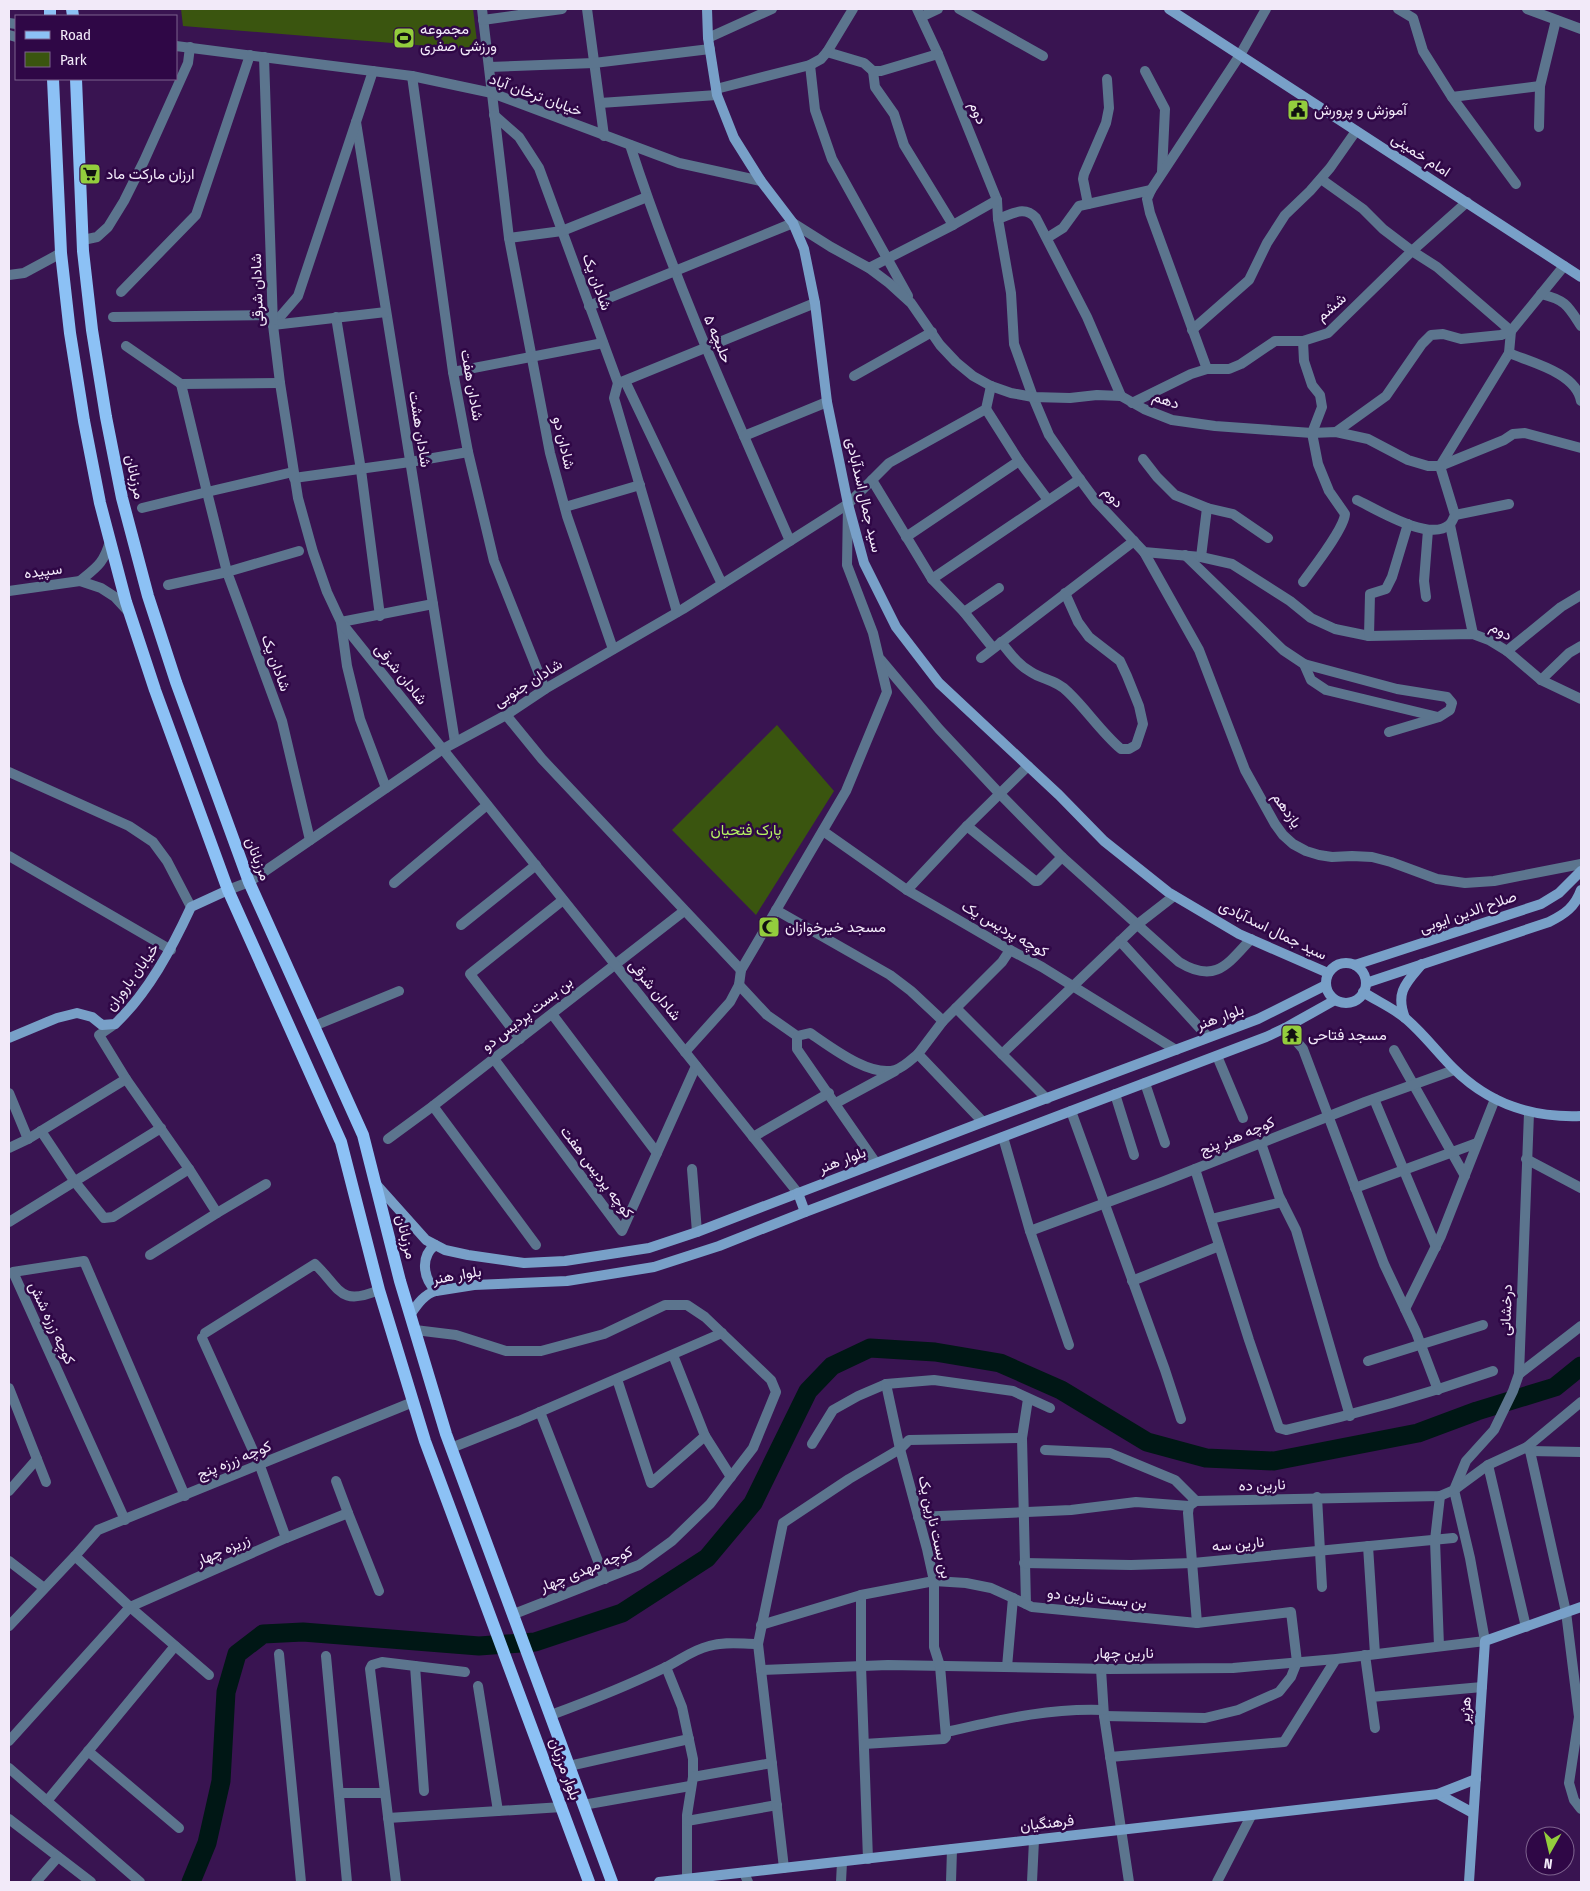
<svg xmlns="http://www.w3.org/2000/svg" width="1590" height="1891" font-family="'Fira Sans Condensed',Vazirmatn,sans-serif">
  <style>
    .green { fill: #3a550f }
    .lines { fill: none; stroke-linecap: round; stroke-linejoin: round }
    .river { stroke: #001715; stroke-width: 19 }
    .minor { stroke: #5c758e; stroke-width: 10 }
    .tertiary { stroke: #5c758e; stroke-width: 10 }
    .secondary { stroke: #78a0c8; stroke-width: 10 }
    .primary { stroke: #8cc1f5; stroke-width: 12 }
    .labels { text-anchor: middle; stroke-width: 5; stroke-linejoin: round; paint-order: stroke }
    .poi-label { font-size: 15px; fill: #f2eaf9; stroke: #2f0746; text-anchor: start }
    .street-label { font-size: 15px; fill: #f2eaf9; stroke: #2f0746 }
    .park-label { font-size: 15px; fill: #b5f262; stroke: #2f0746 }
  </style>
  <rect width="100%" height="100%" fill="#391451"/>
  <!-- green -->
  <g class="green">
    <path d="M181 9H473L478 50 183 26Z"/>
    <path d="M777 725 834 791 756 915 672 830Z"/>
  </g>
  <g class="lines">
    <!-- river -->
    <path class="river" d="M191 1882 207 1843 221 1781 226 1692 237 1654 263 1634 303 1632 479 1646 535 1642 622 1613 707 1558 753 1503 808 1391 832 1366 870 1348 935 1352 1000 1363 1061 1390 1147 1442 1206 1458 1274 1461 1418 1433 1477 1411 1555 1387 1581 1366"/>
    <!-- minor -->
    <g class="minor">
      <path d="M482 9 509 238 550 453 567 516 613 649"/>
      <path d="M587 9 604 136"/>
      <path d="M917 9 938 54 997 200 998 219 1011 293 1014 344 1033 397 1049 435 1076 474 1096 501 1144 552 1201 557 1232 564 1290 601 1311 618 1335 629 1369 636 1473 634 1489 640 1507 651 1541 680 1581 699"/>
      <path d="M959 9 1043 56"/>
      <path d="M1398 9 1413 18 1423 51 1452 97 1516 184"/>
      <path d="M1527 9 1581 29"/>
      <path d="M921 17 938 9"/>
      <path d="M483 20 562 9"/>
      <path d="M708 38 772 9"/>
      <path d="M827 52 864 63 873 71H881L938 54"/>
      <path d="M810 65 815 110 832 159 908 296"/>
      <path d="M489 67 594 63 710 49"/>
      <path d="M873 71 875 87 894 114 904 145 953 225"/>
      <path d="M1145 71 1165 109 1162 172"/>
      <path d="M412 76 453 372 468 452 494 561 545 689"/>
      <path d="M716 89 810 65 821 59 827 52 853 9"/>
      <path d="M1452 97 1540 86"/>
      <path d="M600 103 717 95"/>
      <path d="M494 115 519 137 539 168 618 383"/>
      <path d="M356 122 455 742"/>
      <path d="M1539 127 1540 86 1556 20"/>
      <path d="M630 145C674 281 733 411 790 541"/>
      <path d="M1321 179 1363 209 1383 229 1412 251 1437 267 1511 331 1509 353 1440 466 1455 515C1453 519 1452 523 1449 525 1429 542 1376 509 1357 500"/>
      <path d="M1088 204 1083 179 1084 174 1106 123 1109 108 1107 79"/>
      <path d="M998 219C1013 214 1024 205 1036 218L1087 317 1121 396"/>
      <path d="M509 238 562 231 647 197"/>
      <path d="M1047 238 1063 228 1079 206 1151 190"/>
      <path d="M83 240 97 237 108 227 124 201 144 161 188 63 190 47"/>
      <path d="M869 268 953 225 997 200"/>
      <path d="M9 275 24 273 61 253"/>
      <path d="M121 292 196 215 250 55"/>
      <path d="M1541 294C1566 300 1568 306 1581 326"/>
      <path d="M589 306 793 223 831 247 869 268 889 283 911 303 940 345 956 362 973 376 991 386 1011 393 1033 397 1070 398 1097 395 1121 396 1144 409 1172 420 1215 426 1312 433 1336 432 1368 439 1408 460 1428 466H1440L1504 440 1513 434 1525 433 1581 448"/>
      <path d="M113 317 272 315"/>
      <path d="M336 317 361 470 380 616"/>
      <path d="M273 325 298 296 373 71"/>
      <path d="M273 325 386 312"/>
      <path d="M1192 330 1249 280 1267 243 1285 215 1310 191 1330 168 1356 131"/>
      <path d="M126 346 181 384 280 383"/>
      <path d="M1509 353C1533 363 1576 373 1581 401"/>
      <path d="M1207 369 1150 213 1147 199 1151 190 1240 55"/>
      <path d="M453 372 603 343"/>
      <path d="M854 376 932 332"/>
      <path d="M625 381 722 584"/>
      <path d="M618 383 614 398 677 612"/>
      <path d="M619 383 815 303"/>
      <path d="M1132 403 1191 374 1207 369H1229L1241 364 1275 341H1303L1328 333 1412 251 1467 202"/>
      <path d="M1336 432 1386 396 1422 344 1431 335 1443 334 1461 339 1501 335 1511 331 1564 266"/>
      <path d="M744 436 827 402"/>
      <path d="M1143 459 1157 477 1175 495 1207 508 1233 514 1268 538"/>
      <path d="M1019 461 1048 500"/>
      <path d="M294 478 410 462 468 452"/>
      <path d="M872 480 932 579 964 612 993 648"/>
      <path d="M565 507 640 485"/>
      <path d="M142 508 207 492 181 384"/>
      <path d="M1455 515 1509 504"/>
      <path d="M1450 525 1473 634"/>
      <path d="M906 537 1019 461 986 409"/>
      <path d="M299 551 227 572 282 721 310 840"/>
      <path d="M1144 552 1199 650 1245 770 1275 824 1283 835 1293 844 1306 851 1319 855 1332 857 1352 856 1372 857 1391 862 1437 879 1465 883 1494 881 1581 864"/>
      <path d="M1185 555 1283 650 1304 664 1397 689 1447 697 1452 703 1450 710 1439 717 1389 732"/>
      <path d="M1201 557 1207 508"/>
      <path d="M932 579 1080 479"/>
      <path d="M1303 582C1313 568 1344 529 1345 514L1329 491 1318 464 1312 433 1322 407 1320 395 1312 385 1304 361 1303 341"/>
      <path d="M168 585 227 572 207 492 293 472"/>
      <path d="M1426 597 1424 581 1428 530"/>
      <path d="M964 612 999 588"/>
      <path d="M1369 636 1370 594 1386 589 1392 577 1408 524"/>
      <path d="M1001 642C1010 653 1018 665 1031 672 1043 680 1057 680 1068 692 1087 710 1101 732 1121 749H1129L1136 745 1143 724 1139 706 1127 676 1120 661 1089 637 1078 622 1065 593"/>
      <path d="M1507 651 1561 607 1581 595"/>
      <path d="M981 658 1134 541"/>
      <path d="M881 660 939 729 999 793 1062 857 1179 962C1215 984 1227 965 1251 939"/>
      <path d="M1304 664 1311 680 1326 690 1438 717"/>
      <path d="M1541 680 1569 653 1581 646"/>
      <path d="M506 715 542 759 741 970"/>
      <path d="M9 772 129 826 153 842 167 861 191 907"/>
      <path d="M386 788 360 719 347 666 341 622 433 604"/>
      <path d="M967 826 1035 881H1038L1062 857"/>
      <path d="M823 831 907 890 1010 950 1042 967 1176 1050"/>
      <path d="M9 856 171 950"/>
      <path d="M394 883 487 805"/>
      <path d="M907 890 967 826 1028 766"/>
      <path d="M776 910 890 975 911 991 943 1021"/>
      <path d="M461 925 536 865"/>
      <path d="M1120 941 1208 1037"/>
      <path d="M739 985 767 1015 797 1036 810 1033C831 1047 869 1077 895 1070 903 1068 912 1059 918 1054"/>
      <path d="M956 1008 1047 1099"/>
      <path d="M552 1014 657 1153"/>
      <path d="M115 1024 99 1035 126 1079"/>
      <path d="M314 1026 399 991"/>
      <path d="M1285 1028 1303 1049 1384 1264 1416 1332 1438 1390"/>
      <path d="M797 1036V1049L876 1163"/>
      <path d="M520 1039 470 974 563 900"/>
      <path d="M1394 1050 1465 1176"/>
      <path d="M685 1052 730 1002 739 985 741 970 846 791 887 692 873 633 847 565 848 504 889 463 986 409 991 386"/>
      <path d="M1002 1054 1138 924 1174 896"/>
      <path d="M1217 1056 1243 1118"/>
      <path d="M494 1059 622 1231 696 1066"/>
      <path d="M1145 1083 1165 1143"/>
      <path d="M9 1093 28 1139"/>
      <path d="M1115 1094 1134 1155"/>
      <path d="M1374 1099 1436 1247"/>
      <path d="M836 1103 895 1071"/>
      <path d="M433 1106 536 1245"/>
      <path d="M1071 1111 1165 1370 1181 1419"/>
      <path d="M983 1122 918 1054 943 1021 1002 962 1010 950"/>
      <path d="M41 1131 75 1182 104 1218 113 1217 189 1169"/>
      <path d="M753 1137 829 1093"/>
      <path d="M1003 1137 1030 1231 1069 1345"/>
      <path d="M388 1139 433 1106 684 911"/>
      <path d="M1261 1143 1279 1196 1296 1230 1350 1416"/>
      <path d="M9 1148 28 1139 126 1079 189 1169 217 1213 266 1184"/>
      <path d="M1526 1159 1581 1188"/>
      <path d="M692 1169 697 1232"/>
      <path d="M1195 1169 1249 1340 1279 1428 1286 1430C1357 1414 1424 1395 1493 1371"/>
      <path d="M1355 1188 1477 1143"/>
      <path d="M1211 1219 1282 1202"/>
      <path d="M9 1222 161 1128"/>
      <path d="M1030 1231 1162 1182 1365 1102 1454 1070"/>
      <path d="M150 1255 217 1213"/>
      <path d="M1132 1281 1219 1246"/>
      <path d="M1405 1309 1441 1236 1495 1099"/>
      <path d="M415 1330 456 1335 506 1351H541L604 1334 665 1305H687L705 1317 771 1380 776 1392 753 1448 710 1504 672 1541 639 1565 514 1614"/>
      <path d="M205 1333 315 1264C340 1288 339 1307 379 1290"/>
      <path d="M1368 1361 1483 1325"/>
      <path d="M1519 1374 1581 1326"/>
      <path d="M617 1379 651 1483 705 1436 673 1355"/>
      <path d="M9 1388 46 1482"/>
      <path d="M1028 1399 1022 1438 1026 1604 1032 1607 1197 1623 1291 1612 1297 1662 1291 1677 1279 1692 1238 1710 1205 1718 1104 1716"/>
      <path d="M540 1412 605 1579"/>
      <path d="M705 1436 731 1477"/>
      <path d="M812 1444 833 1410 858 1396 886 1384 934 1380 1013 1391 1050 1408"/>
      <path d="M1527 1447 1581 1402"/>
      <path d="M451 1448 519 1421 722 1333"/>
      <path d="M1045 1450 1110 1453 1175 1480 1196 1501"/>
      <path d="M1530 1451 1581 1452"/>
      <path d="M1488 1465 1526 1627"/>
      <path d="M336 1481 348 1513"/>
      <path d="M9 1491 37 1459"/>
      <path d="M1317 1497 1322 1587"/>
      <path d="M918 1517 1071 1510 1136 1502 1189 1506"/>
      <path d="M125 1520 13 1272 84 1261 185 1496"/>
      <path d="M286 1538 348 1513 379 1591"/>
      <path d="M1368 1546 1375 1654"/>
      <path d="M75 1556 98 1530 413 1402"/>
      <path d="M9 1561 44 1588"/>
      <path d="M1024 1563 1131 1565 1193 1563 1453 1538"/>
      <path d="M861 1595V1666L868 1859"/>
      <path d="M1197 1623 1188 1513 1189 1506 1196 1501 1440 1496 1454 1490 1488 1465 1527 1447 1530 1451 1566 1612 1579 1717 1569 1783 1574 1800 1581 1809"/>
      <path d="M761 1625 861 1595 934 1581 966 1583 991 1588 1026 1604"/>
      <path d="M9 1626 75 1556 130 1607 286 1538 260 1466 202 1338"/>
      <path d="M1439 1646 1435 1540 1440 1496"/>
      <path d="M279 1654 301 1882"/>
      <path d="M1365 1655 1375 1728"/>
      <path d="M326 1656 347 1882"/>
      <path d="M415 1666 424 1791"/>
      <path d="M666 1667 682 1707 693 1759V1777L687 1815V1879"/>
      <path d="M1007 1667 1013 1598"/>
      <path d="M1101 1669 1104 1716 1129 1882"/>
      <path d="M761 1670 888 1665 1110 1669 1233 1668 1336 1659 1485 1641 1470 1558 1454 1490"/>
      <path d="M478 1686 498 1811"/>
      <path d="M1371 1697 1482 1687"/>
      <path d="M551 1715C589 1701 627 1686 664 1668 679 1661 692 1650 709 1646 725 1641 741 1644 758 1644"/>
      <path d="M946 1732C1000 1720 1047 1708 1103 1710"/>
      <path d="M9 1741 130 1607 209 1675"/>
      <path d="M864 1744 944 1739 946 1737 940 1666 934 1647V1581L927 1549 900 1449 886 1384"/>
      <path d="M88 1751 179 1828"/>
      <path d="M1110 1757 1284 1742 1336 1659"/>
      <path d="M569 1766 689 1739"/>
      <path d="M9 1768 140 1882"/>
      <path d="M693 1777 772 1763"/>
      <path d="M339 1793H385"/>
      <path d="M47 1801 175 1646"/>
      <path d="M583 1805 690 1786"/>
      <path d="M388 1818 562 1807"/>
      <path d="M9 1819 91 1882"/>
      <path d="M687 1821 777 1805"/>
      <path d="M784 1868 758 1644 783 1523 849 1479 900 1449 909 1440 1022 1438"/>
      <path d="M744 1873 748 1882"/>
      <path d="M36 1882 58 1857"/>
      <path d="M396 1882 370 1669 372 1665 382 1662 465 1672"/>
      <path d="M841 1882 842 1862"/>
      <path d="M951 1882 952 1849"/>
      <path d="M1032 1882 1034 1840"/>
      <path d="M1217 1882 1251 1816"/>
    </g>
    <!-- tertiary -->
    <g class="tertiary">
      <path d="M9 23 16 24"/>
      <path d="M9 35 16 37"/>
      <path d="M176 46 412 76 492 93 679 163 761 181"/>
      <path d="M1240 55 1266 9"/>
      <path d="M264 57 273 325 280 383 298 498 313 552 327 592 341 622 798 1193"/>
      <path d="M80 581C97 567 104 563 110 541"/>
      <path d="M9 591 80 581 101 588 115 597 127 610"/>
      <path d="M228 890 249 882 443 749 506 715 545 689 683 609 848 504"/>
      <path d="M1454 1490 1466 1461 1494 1430 1513 1391 1519 1374 1529 1113"/>
    </g>
    <!-- secondary -->
    <g class="secondary">
      <path d="M707 9 708 38 717 95 734 138 761 181 793 223 804 249 815 303 827 402 848 504 864 563 896 627 939 683 1059 795 1104 841 1168 892 1239 934 1328 973"/>
      <path d="M1169 9 1581 277"/>
      <circle cx="1346" cy="983" r="20"/>
      <path d="M1355 965 1541 904 1559 893 1581 871"/>
      <path d="M1366 983 1549 922C1565 914 1575 907 1581 890"/>
      <path d="M1363 992C1377 1001 1393 1008 1405 1018 1423 1033 1437 1052 1453 1068 1489 1104 1531 1118 1581 1116"/>
      <path d="M1405 1018C1395 992 1406 983 1422 964"/>
      <path d="M9 1038 57 1018 77 1013 92 1017 102 1025 115 1024C148 993 172 948 191 907L228 890"/>
      <path d="M375 1183 426 1240 445 1250 468 1255 524 1263 565 1261 649 1248 697 1232 983 1122 1258 1019 1326 985"/>
      <path d="M798 1193 805 1212"/>
      <path d="M435 1245C420 1257 423 1278 436 1291"/>
      <path d="M410 1315C417 1305 424 1294 436 1291L474 1285 567 1281 654 1267 719 1246 805 1212 1266 1037 1285 1028 1335 1000"/>
      <path d="M1438 1794 1473 1813"/>
      <path d="M659 1882 1438 1794 1476 1779"/>
      <path d="M1469 1882 1485 1641 1581 1607"/>
    </g>
    <!-- primary -->
    <g class="primary">
      <path d="M50 9V16"/>
      <path d="M72 9 73 16"/>
      <path d="M53 79 61 253 70 333 84 421 100 503 126 602 155 690 228 890 341 1142 379 1290 425 1441 589 1882"/>
      <path d="M76 79 83 251 92 330 106 417 122 498 148 596 176 682 249 882 363 1135 400 1281 446 1434 612 1882"/>
    </g>
  </g>
  <!-- icons -->
  <defs>
    <g id="stadium-square" transform="scale(1.125)"><rect x="-9" y="-9" width="18" height="18" rx="4" fill="#93cd3d" stroke="#2f0746"/><path d="M0-5a6.5 5 0 1 0 0 10a6.5 5 0 1 0 0-10ZM-3.5-1.8h7v3.6h-7Z" fill="#111"/></g>
    <g id="civic-square" transform="scale(1.125)"><rect x="-9" y="-9" width="18" height="18" rx="4" fill="#93cd3d" stroke="#2f0746"/><path d="M-.6-6.5H3V-4.5H.6V-3L4-1V1h2V6H-6V1h2V-1L-.6-3ZM-1.2 2.5V6h2.4V2.5Z" fill="#111"/></g>
    <g id="supermarket-square" transform="scale(1.125)"><rect x="-9" y="-9" width="18" height="18" rx="4" fill="#93cd3d" stroke="#2f0746"/><path d="M-6-5.5h2.5l.6 2H6L4.5 2H-2.5L-4.4-4H-6ZM-1.5 3.2a1.3 1.3 0 1 0 .1 0ZM3 3.2a1.3 1.3 0 1 0 .1 0Z" fill="#111"/></g>
    <g id="mosque-square" transform="scale(1.125)"><rect x="-9" y="-9" width="18" height="18" rx="4" fill="#93cd3d" stroke="#2f0746"/><path d="M3.5-4.9A6 6 0 1 0 3.5 4.9A5 5 0 1 1 3.5-4.9Z" fill="#111"/></g>
    <g id="temple-square" transform="scale(1.125)"><rect x="-9" y="-9" width="18" height="18" rx="4" fill="#93cd3d" stroke="#2f0746"/><path d="M0-6L5-2H3V0L6.5 2.5H4V6H1.5V3h-3V6H-4V2.5H-6.5L-3 0V-2H-5Z" fill="#111"/></g>
  </defs>
  <g fill-rule="evenodd">
    <use href="#stadium-square" x="404" y="38"/>
    <use href="#civic-square" x="1298" y="110"/>
    <use href="#supermarket-square" x="90" y="174"/>
    <use href="#mosque-square" x="769" y="927"/>
    <use href="#temple-square" x="1292" y="1035"/>
  </g>
  <g class="labels">
    <!-- poi labels -->
    <g class="poi-label">
      <text x="420" y="34">مجموعه<tspan x="420" dy="17">ورزشی صفری</tspan></text>
      <text x="1314" y="115">آموزش و پرورش</text>
      <text x="106" y="179">ارزان مارکت ماد</text>
      <text x="785" y="932">مسجد خیرخوازان</text>
      <text x="1308" y="1040">مسجد فتاحی</text>
    </g>
    <!-- street labels -->
    <g class="street-label">
      <text transform="translate(536 95) rotate(20)" y="5">خیابان ترخان آباد</text>
      <text transform="translate(978 113) rotate(68)" y="5">دوم</text>
      <text transform="translate(1421 155) rotate(33)" y="5">امام خمینی</text>
      <text transform="translate(597 282) rotate(70)" y="5">شادان یک</text>
      <text transform="translate(257 290) rotate(-92)" y="5">شادان شرقی</text>
      <text transform="translate(1331 307) rotate(-41)" y="5">ششم</text>
      <text transform="translate(718 339) rotate(67)" y="5">حلبچه ۵</text>
      <text transform="translate(472 385) rotate(80)" y="5">شادان هفت</text>
      <text transform="translate(1166 400) rotate(19)" y="5">دهم</text>
      <text transform="translate(420 429) rotate(81)" y="5">شادان هشت</text>
      <text transform="translate(564 443) rotate(77)" y="5">شادان دو</text>
      <text transform="translate(135 477) rotate(78)" y="5">مرزبانان</text>
      <text transform="translate(864 495) rotate(77)" y="5">سید جمال اسدآبادی</text>
      <text transform="translate(1113 497) rotate(48)" y="5">دوم</text>
      <text transform="translate(43 571) rotate(-8)" y="5">سپیده</text>
      <text transform="translate(1501 631) rotate(29)" y="5">دوم</text>
      <text transform="translate(276 663) rotate(70)" y="5">شادان یک</text>
      <text transform="translate(401 674) rotate(51)" y="5">شادان شرقی</text>
      <text transform="translate(528 683) rotate(-32)" y="5">شادان جنوبی</text>
      <text transform="translate(1287 810) rotate(55)" y="5">یازدهم</text>
      <text transform="translate(258 859) rotate(69)" y="5">مرزبانان</text>
      <text transform="translate(1468 912) rotate(-19)" y="5">صلاح الدین ایوبی</text>
      <text transform="translate(1005 929) rotate(30)" y="5">کوچه پردیس یک</text>
      <text transform="translate(1273 930) rotate(26)" y="5">سید جمال اسدآبادی</text>
      <text transform="translate(132 977) rotate(-54)" y="5">خیابان باروران</text>
      <text transform="translate(655 990) rotate(51)" y="5">شادان شرقی</text>
      <text transform="translate(527 1014) rotate(-38)" y="5">بن بست پردیس دو</text>
      <text transform="translate(1220 1017) rotate(-20)" y="5">بلوار هنر</text>
      <text transform="translate(1237 1136) rotate(-22)" y="5">کوچه هنر پنج</text>
      <text transform="translate(842 1160) rotate(-21)" y="5">بلوار هنر</text>
      <text transform="translate(597 1172) rotate(53)" y="5">کوچه پردیس هفت</text>
      <text transform="translate(406 1237) rotate(76)" y="5">مرزبانان</text>
      <text transform="translate(457 1275) rotate(-10)" y="5">بلوار هنر</text>
      <text transform="translate(1506 1310) rotate(-88)" y="5">درخشانی</text>
      <text transform="translate(52 1323) rotate(65)" y="5">کوچه زرزه شش</text>
      <text transform="translate(234 1460) rotate(-22)" y="5">کوچه زرزه پنج</text>
      <text transform="translate(1262 1485) rotate(-2)" y="5">نارین ده</text>
      <text transform="translate(935 1527) rotate(77)" y="5">بن بست نارین یک</text>
      <text transform="translate(1238 1544) rotate(-5)" y="5">نارین سه</text>
      <text transform="translate(223 1550) rotate(-24)" y="5">زریزه چهار</text>
      <text transform="translate(586 1569) rotate(-22)" y="5">کوچه مهدی چهار</text>
      <text transform="translate(1097 1598) rotate(6)" y="5">بن بست نارین دو</text>
      <text x="1124" y="1658">نارین چهار</text>
      <text transform="translate(1465 1710) rotate(-86)" y="5">هژیر</text>
      <text transform="translate(565 1769) rotate(70)" y="5">بلوار مرزبان</text>
      <text transform="translate(1047 1823) rotate(-6)" y="5">فرهنگیان</text>
    </g>
    <!-- park labels -->
    <g class="park-label">
      <text x="746" y="835">پارک فتحیان</text>
    </g>
  </g>
  <!-- border -->
  <rect width="1590" height="1891" fill="none" stroke="#f2eaf9" stroke-width="20"/>
  <!-- legend -->
  <rect x="15" y="15" width="162" height="65" fill="#2f0746" stroke="#7d628e"/>
  <rect x="25" y="31" width="25" height="8" fill="#8cc1f5" stroke="#7d628e"/>
  <text x="60" y="40" font-size="15" fill="#f2eaf9">Road</text>
  <rect x="25" y="52" width="25" height="15" fill="#3a550f" stroke="#7d628e"/>
  <text x="60" y="65" font-size="15" fill="#f2eaf9">Park</text>
  <!-- north arrow -->
  <g transform="translate(1550 1851) rotate(188)"><circle r="24" fill="#2f0746" stroke="#7d628e"/>
  <path d="M0-4L9 19L0 12L-9 19Z" fill="#93cd3d"/>
  <text y="-8" font-size="14" font-weight="bold" text-anchor="middle" fill="#f2eaf9">N</text>
  </g>
</svg>
